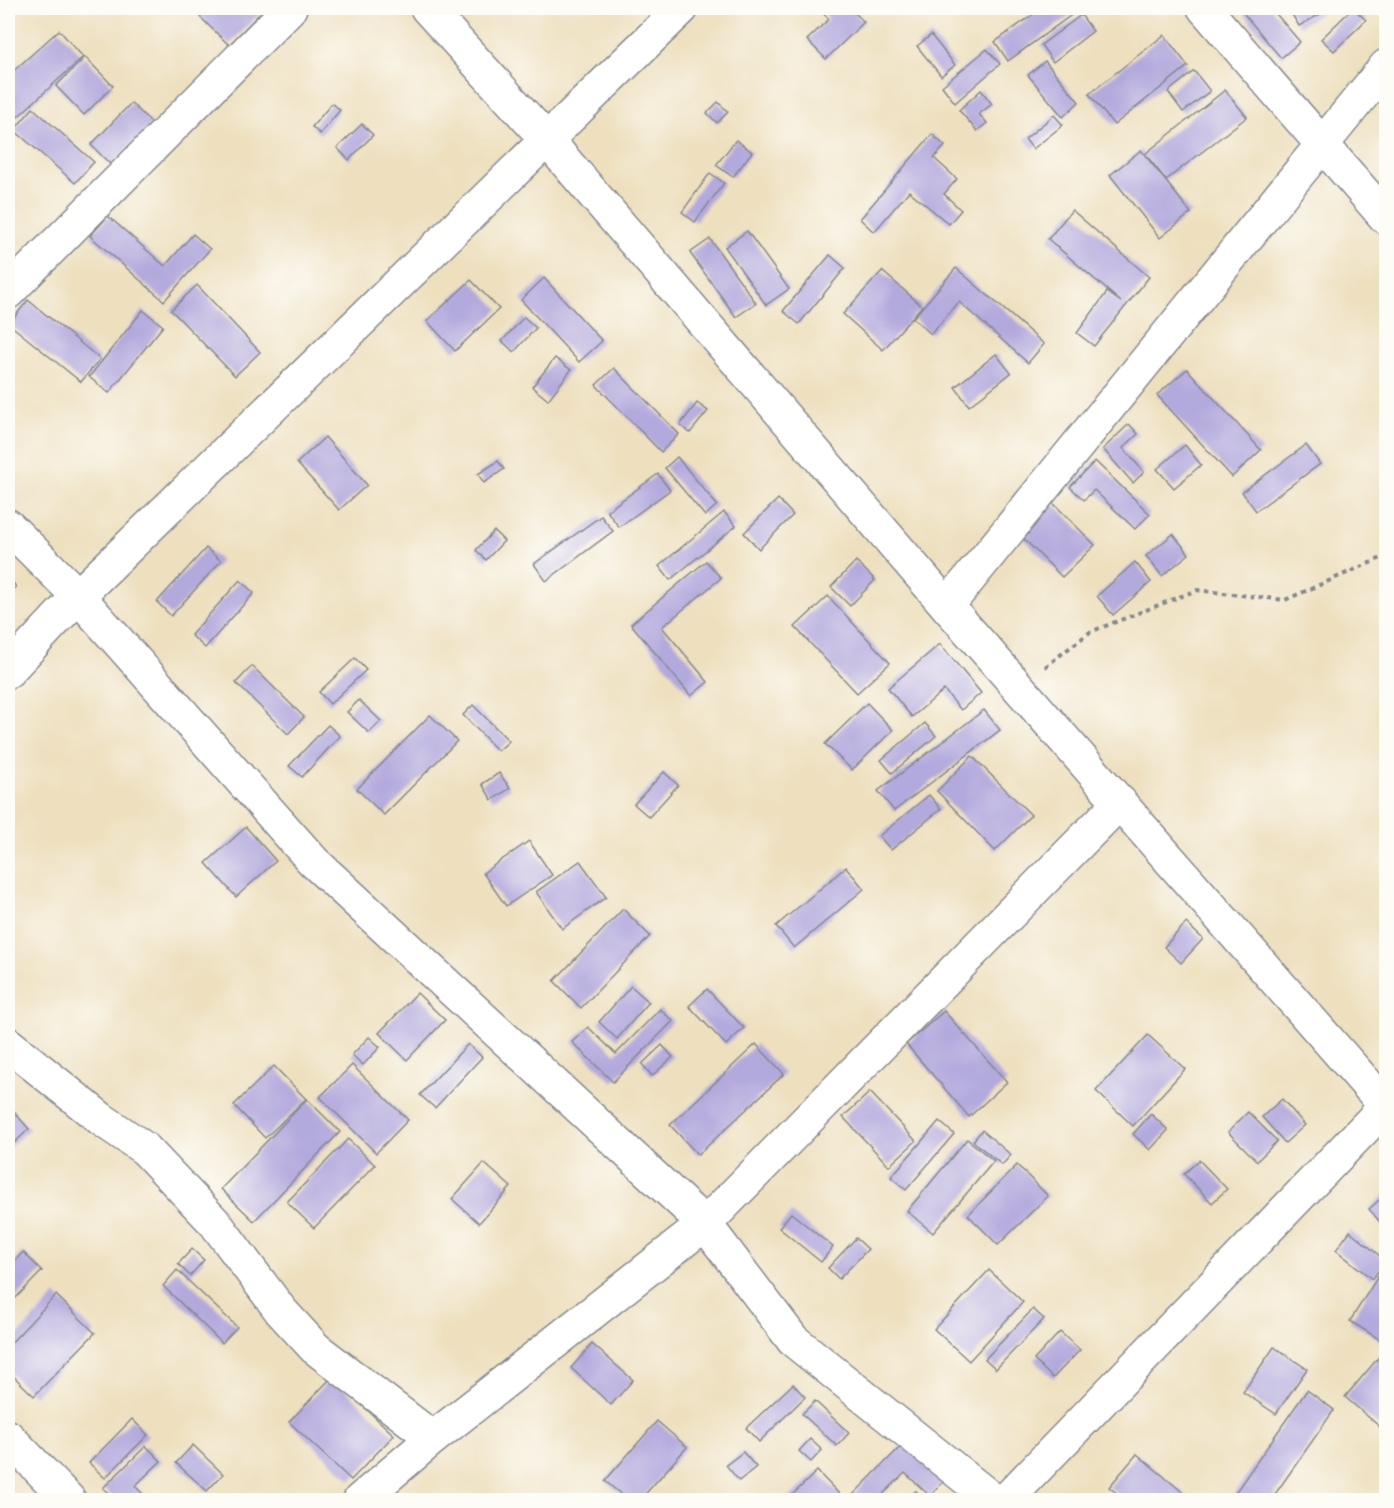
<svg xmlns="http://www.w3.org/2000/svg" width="1394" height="1508" font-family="Vollkorn,serif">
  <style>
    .building { fill: #b2a9dd }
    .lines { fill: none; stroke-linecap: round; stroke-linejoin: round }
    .minor-casing { stroke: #84888e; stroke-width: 36 }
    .path { stroke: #84888e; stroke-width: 4; stroke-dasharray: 4.5 4.5; stroke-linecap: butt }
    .minor { stroke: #fff; stroke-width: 33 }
  </style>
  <rect width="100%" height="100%" fill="#fdfcf7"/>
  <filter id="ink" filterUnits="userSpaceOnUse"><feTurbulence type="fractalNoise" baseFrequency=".0167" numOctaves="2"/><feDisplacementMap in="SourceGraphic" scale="12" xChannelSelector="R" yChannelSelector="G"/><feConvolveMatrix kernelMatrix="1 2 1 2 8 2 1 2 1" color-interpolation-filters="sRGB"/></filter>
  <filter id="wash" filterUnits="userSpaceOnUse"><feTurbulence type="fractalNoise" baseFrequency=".008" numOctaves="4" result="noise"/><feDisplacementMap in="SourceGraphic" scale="24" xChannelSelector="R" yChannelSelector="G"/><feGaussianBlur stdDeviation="1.35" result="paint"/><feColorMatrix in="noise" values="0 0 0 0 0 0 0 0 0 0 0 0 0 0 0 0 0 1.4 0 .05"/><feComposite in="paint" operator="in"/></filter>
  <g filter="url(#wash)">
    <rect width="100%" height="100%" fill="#eee0bf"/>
    <g id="blocks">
      <!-- building -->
      <g class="building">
        <path d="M208 8H265L229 45 200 17Z"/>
        <path d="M818 8H850L864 22 826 59 807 40 829 19Z"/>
        <path d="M1042 8H1081L1008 61 995 42Z"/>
        <path d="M1239 8H1271L1300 42 1281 58Z"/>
        <path d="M1288 8H1318L1322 13 1299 26Z"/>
        <path d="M1353 8 1366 20 1334 51 1321 39Z"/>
        <path d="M1081 15 1093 31 1053 62 1041 45Z"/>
        <path d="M59 30 83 57 11 123 8 119V73L9 75Z"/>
        <path d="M931 35 955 65 941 76 917 46Z"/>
        <path d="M1164 35 1188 66 1114 125 1089 94Z"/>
        <path d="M987 49 1000 64 955 103 942 86Z"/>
        <path d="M85 57 113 86 84 115 56 86Z"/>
        <path d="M1045 61 1079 102 1063 117 1028 75Z"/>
        <path d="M1194 71 1210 91 1183 112 1168 92Z"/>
        <path d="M981 90 992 104 979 114 987 123 977 131 959 110Z"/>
        <path d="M1225 90 1247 117 1166 180 1145 154Z"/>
        <path d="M718 102 728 112 717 123 707 113Z"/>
        <path d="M131 103 152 123 111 165 91 145Z"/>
        <path d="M332 103 340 110 320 134 312 127Z"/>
        <path d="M33 108 94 162 75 183 14 130Z"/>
        <path d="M1054 115 1063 125 1033 149 1025 139Z"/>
        <path d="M362 124 373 135 349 160 337 148Z"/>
        <path d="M932 134 945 146 934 158 957 179 944 194 961 210 949 224 909 191 874 232 860 219Z"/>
        <path d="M736 140 752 152 733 177 716 165Z"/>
        <path d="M1141 150 1191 213 1160 238 1110 175Z"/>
        <path d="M710 173 724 183 695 222 682 212Z"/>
        <path d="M1072 210 1149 277 1094 346 1077 333 1107 292 1121 302 1048 239Z"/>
        <path d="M108 216 165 266 193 234 210 249 164 301 90 236Z"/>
        <path d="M747 231 789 289 766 305 725 247Z"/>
        <path d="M710 239 756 303 736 317 690 253Z"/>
        <path d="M830 255 845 268 799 324 783 311Z"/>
        <path d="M956 268 1044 344 1028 363 959 302 931 334 913 318Z"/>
        <path d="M882 271 922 306 883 350 843 314Z"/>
        <path d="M544 278 602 341 579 362 521 300Z"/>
        <path d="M471 280 499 309 455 351 427 321Z"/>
        <path d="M197 285 260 352 235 376 171 310Z"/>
        <path d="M28 300 100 359 81 382 9 324Z"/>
        <path d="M143 310 163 326 109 393 89 377Z"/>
        <path d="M524 317 536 328 514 352 502 341Z"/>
        <path d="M996 354 1011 373 969 406 955 387Z"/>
        <path d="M555 358 571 370 548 400 532 387Z"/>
        <path d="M614 368 679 434 661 452 596 385Z"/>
        <path d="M1187 369 1261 450 1232 477 1157 395Z"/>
        <path d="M697 403 708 411 690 433 680 425Z"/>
        <path d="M1129 424 1138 434 1123 448 1144 472 1133 483 1103 449Z"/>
        <path d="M325 437 367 485 339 510 297 463Z"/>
        <path d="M1185 445 1201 465 1174 488 1157 469Z"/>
        <path d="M1306 445 1320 464 1256 511 1242 492Z"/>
        <path d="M677 457 717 505 705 516 665 468Z"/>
        <path d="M498 461 504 469 484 483 478 474Z"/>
        <path d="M1095 461 1150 514 1135 529 1094 490 1084 500 1070 487Z"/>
        <path d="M658 474 670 490 619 527 607 511Z"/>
        <path d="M778 499 793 515 759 549 744 533Z"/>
        <path d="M1053 503 1095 545 1062 577 1021 536Z"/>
        <path d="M724 512 736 526 670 580 659 566Z"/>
        <path d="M601 516 613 531 546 581 534 564Z"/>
        <path d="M494 531 504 541 486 560 476 550Z"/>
        <path d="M1173 534 1189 554 1162 576 1146 556Z"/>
        <path d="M206 548 221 561 171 616 157 602Z"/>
        <path d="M706 561 721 578 662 627 708 682 691 696 631 624Z"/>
        <path d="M856 561 875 580 850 606 831 587Z"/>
        <path d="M1135 562 1151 582 1113 615 1097 596Z"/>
        <path d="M8 576 16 587 8 594Z"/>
        <path d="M240 580 254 593 205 648 191 635Z"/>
        <path d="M828 596 890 663 857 693 795 627Z"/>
        <path d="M940 644 981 693 961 710 944 690 912 717 888 688Z"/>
        <path d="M355 658 366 670 330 704 319 692Z"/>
        <path d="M252 666 304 717 288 734 236 683Z"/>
        <path d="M359 700 381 721 369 733 347 712Z"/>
        <path d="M867 703 893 730 852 770 825 744Z"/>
        <path d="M473 705 509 741 498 751 463 715Z"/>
        <path d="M984 710 1000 730 894 811 878 791Z"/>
        <path d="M430 715 457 741 384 815 357 789Z"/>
        <path d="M925 723 936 736 892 773 881 760Z"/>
        <path d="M328 725 340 736 302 777 289 766Z"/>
        <path d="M972 756 1031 815 995 851 937 791Z"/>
        <path d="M664 772 678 785 649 817 634 804Z"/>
        <path d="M499 773 510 788 492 800 482 784Z"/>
        <path d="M929 795 941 809 891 850 879 836Z"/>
        <path d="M246 827 276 861 236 897 206 863Z"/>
        <path d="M529 841 552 875 506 906 483 873Z"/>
        <path d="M580 861 606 897 562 929 536 892Z"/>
        <path d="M846 867 864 889 794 948 776 926Z"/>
        <path d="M623 909 650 936 581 1008 554 981Z"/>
        <path d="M1186 923 1203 939 1181 963 1164 947Z"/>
        <path d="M631 986 649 1002 617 1039 599 1022Z"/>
        <path d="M707 989 744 1028 726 1045 689 1006Z"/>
        <path d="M417 993 445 1020 407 1060 379 1033Z"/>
        <path d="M660 1009 673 1021 613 1082 572 1042 588 1027 616 1054Z"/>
        <path d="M944 1011 1007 1082 969 1117 906 1044Z"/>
        <path d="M1148 1035 1185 1069 1133 1126 1096 1091Z"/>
        <path d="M369 1037 380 1047 363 1065 352 1055Z"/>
        <path d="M468 1044 482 1057 435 1108 420 1095Z"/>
        <path d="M756 1044 784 1074 698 1155 670 1125Z"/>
        <path d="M662 1045 673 1057 652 1076 642 1064Z"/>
        <path d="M352 1065 408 1120 376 1153 320 1097Z"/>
        <path d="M274 1066 306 1099 265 1138 234 1105Z"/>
        <path d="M870 1092 916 1141 889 1166 843 1117Z"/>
        <path d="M307 1099 340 1132 254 1221 221 1189Z"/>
        <path d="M1282 1099 1305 1125 1285 1143 1262 1117Z"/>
        <path d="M8 1105 29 1129 8 1149Z"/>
        <path d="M1248 1112 1277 1141 1257 1161 1228 1132Z"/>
        <path d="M1151 1114 1168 1130 1150 1150 1133 1134Z"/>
        <path d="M939 1121 954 1134 906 1190 891 1177Z"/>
        <path d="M982 1130 1011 1155 1002 1165 973 1141Z"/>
        <path d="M348 1139 375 1165 314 1228 287 1202Z"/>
        <path d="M967 1139 994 1161 933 1233 907 1211Z"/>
        <path d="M1199 1160 1227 1189 1212 1203 1184 1174Z"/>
        <path d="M484 1163 511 1187 479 1223 452 1199Z"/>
        <path d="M1017 1165 1048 1196 998 1245 968 1215Z"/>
        <path d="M1386 1194V1229L1369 1209Z"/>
        <path d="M791 1213 833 1247 821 1262 779 1228Z"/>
        <path d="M1350 1231 1386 1261 1372 1279 1336 1250Z"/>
        <path d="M856 1238 868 1249 839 1279 828 1268Z"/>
        <path d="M192 1249 204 1260 190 1276 178 1264Z"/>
        <path d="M23 1252 42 1271 8 1306V1268Z"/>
        <path d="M177 1270 237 1327 222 1343 163 1286Z"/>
        <path d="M989 1270 1023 1302 969 1361 934 1329Z"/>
        <path d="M1380 1273 1386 1277 1385 1343 1350 1321Z"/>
        <path d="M56 1295 95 1333 34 1396 8 1371V1346Z"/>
        <path d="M1033 1309 1044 1319 996 1369 985 1359Z"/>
        <path d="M1060 1332 1080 1350 1053 1378 1034 1360Z"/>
        <path d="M592 1344 633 1380 611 1405 571 1368Z"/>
        <path d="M1274 1347 1307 1369 1276 1414 1243 1392Z"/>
        <path d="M1379 1357 1386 1363V1432L1345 1397Z"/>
        <path d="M332 1377 394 1435 351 1480 289 1422Z"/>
        <path d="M793 1384 805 1397 759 1442 746 1428Z"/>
        <path d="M1307 1390 1334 1410 1271 1500H1230Z"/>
        <path d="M815 1401 849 1433 837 1446 802 1414Z"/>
        <path d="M132 1419 148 1435 105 1478 89 1463Z"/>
        <path d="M657 1421 687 1447 640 1500H628L605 1481Z"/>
        <path d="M810 1439 822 1450 811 1462 799 1451Z"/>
        <path d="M907 1440 947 1478 930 1496 905 1473 877 1500H848Z"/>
        <path d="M193 1445 223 1474 207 1491 176 1463Z"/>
        <path d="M146 1446 161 1461 135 1486 149 1500H115L103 1488Z"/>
        <path d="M743 1452 756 1467 739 1481 726 1465Z"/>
        <path d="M1137 1454 1192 1500H1125L1109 1487Z"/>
        <path d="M817 1471 841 1496 836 1500H787Z"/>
        <path d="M916 1491 924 1500H906Z"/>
      </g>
    </g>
  </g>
  <g filter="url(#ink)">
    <use href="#blocks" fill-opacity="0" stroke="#84888e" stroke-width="1.5"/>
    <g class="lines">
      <!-- minor casing -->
      <g class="minor-casing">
        <g id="minor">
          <path d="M427 8 547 140 947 606 1386 1106"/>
          <path d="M1204 8 1386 218"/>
          <path d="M8 292 290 8"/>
          <path d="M8 526 78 596 313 861 705 1224 793 1340 993 1500"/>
          <path d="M947 606 1386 66"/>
          <path d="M8 671 78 596 682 8"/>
          <path d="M8 1044 101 1119 145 1149 216 1224 281 1311 315 1348 433 1438"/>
          <path d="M8 1437 69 1500"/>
          <path d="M360 1500 433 1438 705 1224 1120 802"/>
          <path d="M1006 1500 1386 1106"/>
        </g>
      </g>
      <!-- path -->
      <path class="path" d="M1045 667 1090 632 1197 590 1285 600 1386 556"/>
      <!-- minor -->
      <use href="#minor" class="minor"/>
    </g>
  </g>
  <!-- margin -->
  <rect width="1394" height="1508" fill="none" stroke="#fdfcf7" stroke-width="30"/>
</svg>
